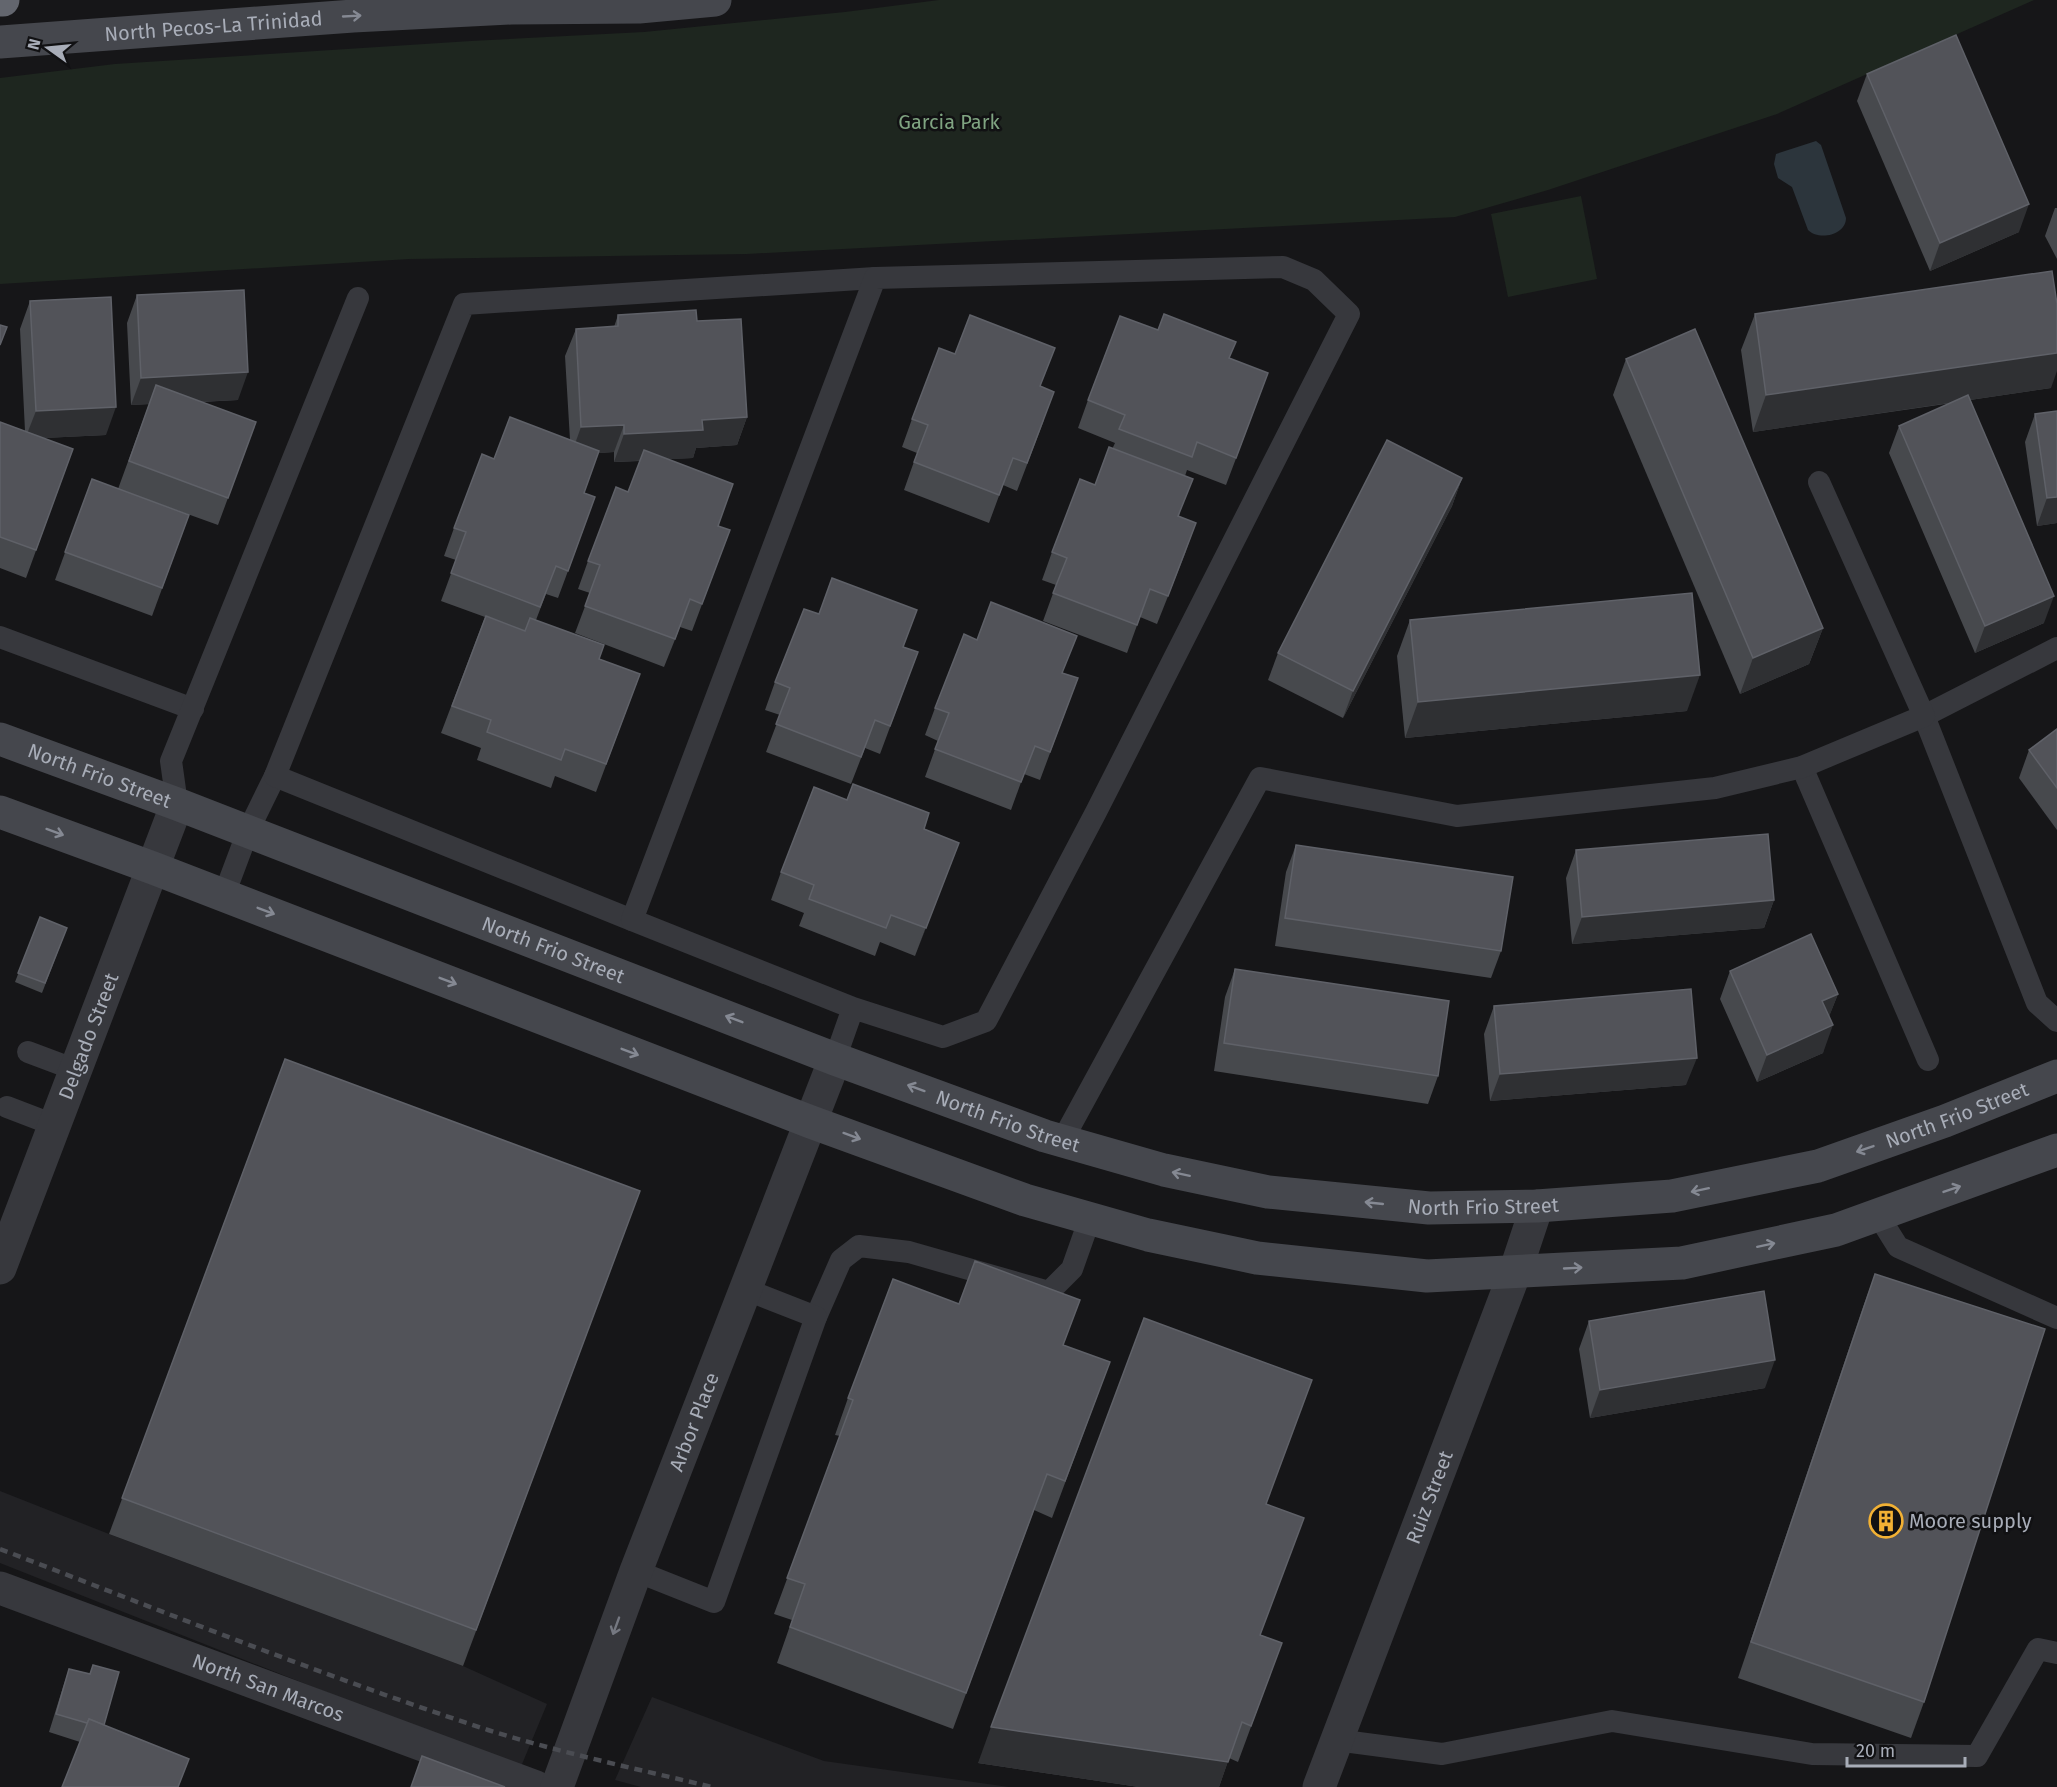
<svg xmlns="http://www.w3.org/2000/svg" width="2057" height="1787" font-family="'Fira Sans',sans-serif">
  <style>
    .built { fill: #222225 }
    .green { fill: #1e261f }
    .water { fill: #2c353c }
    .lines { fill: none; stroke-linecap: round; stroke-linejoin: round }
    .service { stroke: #37383d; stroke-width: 22 }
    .minor { stroke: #37383d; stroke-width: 33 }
    .secondary { stroke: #45474d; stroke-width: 33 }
    .motorway { stroke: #63666e; stroke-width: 33 }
    .rail { stroke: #4a4c52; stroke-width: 4.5; stroke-dasharray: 8 6; stroke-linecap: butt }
    .wall { fill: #47494d }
    .shaded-wall { fill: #2f3033 }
    .building { fill: #525359; stroke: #5f6168; stroke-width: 1.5 }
    .oneway { stroke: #858993 }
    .oneway2 { stroke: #757881 }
    .labels { text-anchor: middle; stroke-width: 5; stroke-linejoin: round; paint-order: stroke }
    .street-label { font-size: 20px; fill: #a8adb8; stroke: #111113 }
    .park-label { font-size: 20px; fill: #7fa381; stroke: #111113 }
    .poi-label { font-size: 20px; fill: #a8adb8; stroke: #111113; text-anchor: start }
  </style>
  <rect width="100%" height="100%" fill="#161618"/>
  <!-- built -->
  <g class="built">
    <path d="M0 1491 109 1534 463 1666 547 1704 520 1769 0 1563Z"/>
    <path d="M652 1697 824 1761 1009 1787H641L615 1780Z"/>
  </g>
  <!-- green -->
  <g class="green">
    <path d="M939 0H2034L1777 114 1548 190 1455 217 747 254 409 259 0 284V78L115 64 471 41 644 32 845 12Z"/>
    <path d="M1581 196 1597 279 1508 297 1491 214Z"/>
  </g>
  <!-- water -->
  <path class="water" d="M1816 141 1821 145 1846 218C1846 235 1819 241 1808 230L1792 187 1778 178 1774 164 1776 154Z"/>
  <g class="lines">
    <!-- service -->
    <g class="service">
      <path d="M0 637 193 709"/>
      <path d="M2057 648 1924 716 2037 1003 2057 1021"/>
      <path d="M1802 767 1928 1060"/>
      <path d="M177 804 171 761 358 298"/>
      <path d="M224 895 248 831 275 776"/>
      <path d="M632 920 275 776 464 304 875 278"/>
      <path d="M28 1052 76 1070"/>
      <path d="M835 1059 853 1008 943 1037 986 1021 1096 812 1349 314 1314 280 1283 267 875 278 632 920 853 1008"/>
      <path d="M7 1107 54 1125"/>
      <path d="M1062 1141 1260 778 1457 816 1715 788 1802 767 1924 716 1819 482"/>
      <path d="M1878 1215 1898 1247 2057 1318"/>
      <path d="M816 1317 841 1260 859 1246 909 1252 1049 1292 1072 1269 1090 1218"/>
      <path d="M636 1571 714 1602 816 1317 747 1290"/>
      <path d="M1336 1740 1442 1754 1612 1721 1812 1754 1977 1756 2038 1649 2057 1653"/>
    </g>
    <!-- minor -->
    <g class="minor">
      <path id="s1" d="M0 1268 177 804"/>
      <path id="s2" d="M0 1588 536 1787"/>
      <path id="s3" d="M557 1787 636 1571 835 1059"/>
      <path id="s4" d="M1319 1787 1515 1272 1537 1206"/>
    </g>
    <!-- secondary -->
    <g class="secondary">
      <path id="s5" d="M0 42 353 16 511 8 639 7 715 0"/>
      <path id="s6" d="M0 739 177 804 835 1059 1045 1136 1164 1170 1268 1192 1429 1208 1537 1206 1672 1196 1818 1166 1945 1121 2057 1076"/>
      <path d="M0 812 153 868 811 1122 1025 1200 1148 1235 1257 1258 1427 1276 1682 1263 1836 1230 2057 1150"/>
    </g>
    <!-- motorway -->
    <path class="motorway" d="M0 0H3"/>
    <!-- rail -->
    <path class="rail" d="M0 1549C162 1611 323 1676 488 1730 562 1753 637 1769 712 1787"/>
  </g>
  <!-- wall -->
  <g class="wall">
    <path d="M1867 74 2019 232 1930 271 1857 101Z"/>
    <path d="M2055 208H2057V259L2045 236Z"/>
    <path d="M137 295 238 400 201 402 256 422 218 525 118 489 149 404 131 405 127 323Z"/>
    <path d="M30 301 106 435 43 438 73 449 26 578 0 568V422L25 431 20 329Z"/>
    <path d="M1755 314 2051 388 1970 400 2044 623 1975 653 1889 453 1899 426 1952 403 1753 432 1741 350Z"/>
    <path d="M618 315 697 321 747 417 737 445 696 448 693 458 667 459 718 526 730 530 692 631 680 627 664 667 575 633 590 593 578 589 588 561 628 492 640 461 614 462V452L598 453 584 493 585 525 558 598 546 594 536 620 599 659 640 674 596 792 555 776 551 788 477 760 481 748 441 733 485 617 441 601 456 560 444 556 454 528 494 459 570 440 565 356 576 329 614 327Z"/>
    <path d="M1230 358 1258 400 1226 485 1187 470 1185 476 1179 517 1186 551 1157 624 1140 617 1127 653 1043 621 1056 585 1042 580 1052 552 1095 485 1115 443 1078 428 1088 400Z"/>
    <path d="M1626 359 1823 628 1809 664 1740 694 1613 395Z"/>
    <path d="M1041 386 1044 420 1017 491 1003 485 989 523 904 490 917 453 902 447 912 419Z"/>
    <path d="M2057 411V523L2037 526 2025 442 2035 414Z"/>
    <path d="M1462 478 1452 506 1343 718 1268 680 1278 653Z"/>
    <path d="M92 479 189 515 152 616 55 580Z"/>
    <path d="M1410 620 1687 711 1405 738 1397 656Z"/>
    <path d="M904 647 918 652 880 754 865 748 851 784 766 752 780 715 765 710 775 682Z"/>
    <path d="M1063 673 1078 678 1040 780 1024 774 1011 810 925 777 938 741 925 735 935 708Z"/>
    <path d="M2057 729V830L2019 778 2029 750Z"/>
    <path d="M924 829 948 870 915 956 880 942 875 956 799 926 804 913 771 900 781 872Z"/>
    <path d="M1296 845 1501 951 1491 978 1275 946 1286 872Z"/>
    <path d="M1576 850 1774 900 1764 928 1572 944 1566 878Z"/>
    <path d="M40 917 67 928 42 993 15 982Z"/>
    <path d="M1235 969 1438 1076 1428 1104 1214 1071 1225 997Z"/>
    <path d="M1730 971 1838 994 1829 1016 1823 1053 1757 1082 1720 999Z"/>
    <path d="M1494 1006 1686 1085 1490 1101 1484 1034Z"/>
    <path d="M285 1059 640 1191 463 1666 109 1534Z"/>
    <path d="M1875 1274 1924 1702 1911 1738 1738 1678 1862 1310Z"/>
    <path d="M1589 1321 1765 1388 1590 1418 1579 1349Z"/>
    <path d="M1063 1345 1110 1362 1052 1518 1034 1510 953 1729 777 1663 792 1620 774 1614 840 1436 835 1435 848 1398Z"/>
    <path d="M1266 1504 1261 1635 1282 1643 1238 1762 1229 1758 1219 1787H1139L978 1763Z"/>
    <path d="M69 1669 90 1674 119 1672 80 1742 49 1732 63 1687Z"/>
  </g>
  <!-- shaded-wall -->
  <g class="shaded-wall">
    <path d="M2029 204 2019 232 1930 271 1940 243Z"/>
    <path d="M2057 353V371L2051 388 1753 432 1766 395Z"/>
    <path d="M248 372 238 400 131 405 141 378Z"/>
    <path d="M116 407 106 435 25 439 36 411Z"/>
    <path d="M747 417 737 445 696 448 693 458 614 462 624 434 702 420Z"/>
    <path d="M624 425 614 452 571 455 581 427Z"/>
    <path d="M1462 478 1452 506 1343 718 1353 691Z"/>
    <path d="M2057 497V523L2037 526 2047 498Z"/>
    <path d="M1196 523 1186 551 1157 624 1168 596Z"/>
    <path d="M2054 596 2044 623 1975 653 1985 626Z"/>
    <path d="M1823 628 1809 664 1740 694 1753 658Z"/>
    <path d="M1700 675 1687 711 1405 738 1418 702Z"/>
    <path d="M959 843 948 870 915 956 926 928Z"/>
    <path d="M1774 900 1764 928 1572 944 1582 917Z"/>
    <path d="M1838 994 1827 1022 1822 1001Z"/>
    <path d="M1833 1025 1823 1053 1757 1082 1767 1055Z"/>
    <path d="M1697 1058 1686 1085 1490 1101 1500 1074Z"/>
    <path d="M1775 1360 1765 1388 1590 1418 1600 1390Z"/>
    <path d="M1242 1722 1219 1787H1139L978 1763 991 1727Z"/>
  </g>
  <!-- building -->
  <g class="building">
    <path d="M1956 35 2029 204 1940 243 1867 74Z"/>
    <path d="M2052 271 2057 304V353L1766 395 1755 314Z"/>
    <path d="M244 290 248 372 141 378 137 295Z"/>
    <path d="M111 297 116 407 36 411 30 301Z"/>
    <path d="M696 310 697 321 741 319 747 417 702 420 703 430 624 434V425L581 427 576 329 618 326V315Z"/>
    <path d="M1164 314 1236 342 1229 358 1268 373 1236 458 1197 442 1192 457 1119 429 1125 415 1088 400 1120 316 1158 330Z"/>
    <path d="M970 315 1055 348 1040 386 1054 392 1027 463 1013 458 999 495 914 462 928 425 912 419 939 348 955 354Z"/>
    <path d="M0 325 7 327 0 345Z"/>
    <path d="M1695 329 1823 628 1753 658 1626 359Z"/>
    <path d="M156 385 256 422 228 498 129 461Z"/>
    <path d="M1968 395 2054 596 1985 626 1899 426Z"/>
    <path d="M2057 411V497L2047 498 2035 414Z"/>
    <path d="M510 417 599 451 584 493 595 497 568 571 556 566 540 607 451 573 466 532 454 528 482 454 494 459Z"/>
    <path d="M0 422 73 449 36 550 0 537Z"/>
    <path d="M1387 440 1462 478 1353 691 1278 653Z"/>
    <path d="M1109 447 1193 479 1178 516 1196 523 1168 596 1150 589 1137 625 1053 593 1067 558 1052 552 1080 479 1095 485Z"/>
    <path d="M644 450 733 484 718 526 730 530 702 604 690 599 675 639 585 606 600 565 588 561 616 487 628 492Z"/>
    <path d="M92 479 189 515 162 588 65 552Z"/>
    <path d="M832 578 917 610 903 647 918 652 890 726 875 720 861 757 776 724 790 688 775 682 804 609 819 614Z"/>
    <path d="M1692 593 1700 675 1418 702 1410 620Z"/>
    <path d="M991 602 1077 636 1062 673 1078 678 1050 752 1035 746 1021 782 935 749 949 713 935 708 964 634 977 640Z"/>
    <path d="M486 616 525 631 530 618 604 645 599 659 640 674 606 764 565 749 561 760 487 732 491 720 452 706Z"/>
    <path d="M2057 729V788L2029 750Z"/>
    <path d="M853 784 929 813 924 829 959 843 926 928 891 915 886 928 809 899 814 885 781 872 814 787 847 800Z"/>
    <path d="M1768 834 1774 900 1582 917 1576 850Z"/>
    <path d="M1296 845 1513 877 1501 951 1285 918Z"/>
    <path d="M40 917 67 928 45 983 18 973Z"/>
    <path d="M1811 934 1838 994 1822 1001 1833 1025 1767 1055 1730 971Z"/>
    <path d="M1235 969 1449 1001 1438 1076 1224 1043Z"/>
    <path d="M1691 989 1697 1058 1500 1074 1494 1006Z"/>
    <path d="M285 1059 640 1191 476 1630 122 1498Z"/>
    <path d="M975 1261 1080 1300 1063 1345 1110 1362 1065 1481 1047 1474 966 1693 790 1627 805 1584 787 1578 853 1400 848 1398 893 1279 959 1304Z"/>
    <path d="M1875 1274 2045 1329 1924 1702 1751 1642Z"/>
    <path d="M1764 1291 1775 1360 1600 1390 1589 1321Z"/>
    <path d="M1144 1318 1312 1380 1266 1504 1304 1518 1260 1635 1282 1643 1251 1726 1242 1722 1228 1762 991 1727Z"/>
    <path d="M93 1665 119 1672 104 1725 89 1719 87 1723 56 1714 69 1669 90 1674Z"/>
    <path d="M89 1719 189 1759 178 1787H62Z"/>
    <path d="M422 1756 505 1787H411Z"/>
  </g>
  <!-- one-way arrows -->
  <defs><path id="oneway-shaft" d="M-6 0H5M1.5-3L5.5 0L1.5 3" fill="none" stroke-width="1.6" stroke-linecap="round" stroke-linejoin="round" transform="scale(1.5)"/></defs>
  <g class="oneway">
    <use href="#oneway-shaft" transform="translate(352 16) rotate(-3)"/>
    <use href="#oneway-shaft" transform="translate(55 832) rotate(20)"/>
    <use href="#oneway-shaft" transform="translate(266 911) rotate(21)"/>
    <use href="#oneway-shaft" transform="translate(448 981) rotate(21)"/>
    <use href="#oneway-shaft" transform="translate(734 1019) rotate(-159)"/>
    <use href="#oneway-shaft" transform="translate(630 1052) rotate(21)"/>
    <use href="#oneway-shaft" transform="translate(916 1088) rotate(-160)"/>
    <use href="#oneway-shaft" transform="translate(852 1136) rotate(20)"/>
    <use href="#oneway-shaft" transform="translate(1865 1149) rotate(161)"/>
    <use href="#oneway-shaft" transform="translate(1181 1174) rotate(-168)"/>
    <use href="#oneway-shaft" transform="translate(1952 1189) rotate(-19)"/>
    <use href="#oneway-shaft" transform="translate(1700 1190) rotate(168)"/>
    <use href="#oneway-shaft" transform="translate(1374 1203) rotate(-174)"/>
    <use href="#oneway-shaft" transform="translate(1766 1245) rotate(-12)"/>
    <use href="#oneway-shaft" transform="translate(1573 1268) rotate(-3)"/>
  </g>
  <use class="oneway2" href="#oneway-shaft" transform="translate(616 1626) rotate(110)"/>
  <!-- icons -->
  <defs>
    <g id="building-ring" transform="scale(1.725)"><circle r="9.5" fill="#111113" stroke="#f2b134" stroke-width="1.5"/><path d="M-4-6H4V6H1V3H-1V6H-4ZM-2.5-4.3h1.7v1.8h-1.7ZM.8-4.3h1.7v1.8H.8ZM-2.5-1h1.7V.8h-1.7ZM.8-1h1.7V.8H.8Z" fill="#f2b134"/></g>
  </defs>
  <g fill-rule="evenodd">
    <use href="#building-ring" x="1886" y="1521"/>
  </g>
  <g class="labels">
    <!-- street labels -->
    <g class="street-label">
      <text dy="7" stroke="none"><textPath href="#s5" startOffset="214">North Pecos-La Trinidad</textPath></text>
      <text dy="7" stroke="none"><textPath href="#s6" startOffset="106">North Frio Street</textPath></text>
      <text dy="7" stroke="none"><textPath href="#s6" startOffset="592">North Frio Street</textPath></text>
      <text dy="7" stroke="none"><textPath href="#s1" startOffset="248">Delgado Street</textPath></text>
      <text dy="7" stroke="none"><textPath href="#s6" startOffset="2050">North Frio Street</textPath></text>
      <text dy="7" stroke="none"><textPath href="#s6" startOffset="1078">North Frio Street</textPath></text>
      <text dy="7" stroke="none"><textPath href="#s6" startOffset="1564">North Frio Street</textPath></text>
      <text dy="7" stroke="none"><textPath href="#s3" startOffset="390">Arbor Place</textPath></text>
      <text dy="7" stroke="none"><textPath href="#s4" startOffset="310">Ruiz Street</textPath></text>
      <text dy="7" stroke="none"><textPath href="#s2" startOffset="286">North San Marcos</textPath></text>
    </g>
    <!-- park labels -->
    <g class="park-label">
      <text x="949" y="129">Garcia Park</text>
    </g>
    <!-- poi labels -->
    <g class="poi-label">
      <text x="1909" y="1528">Moore supply</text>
    </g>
  </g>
  <!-- north arrow -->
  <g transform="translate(48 48) rotate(285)" stroke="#111113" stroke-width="4.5" paint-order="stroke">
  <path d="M0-4.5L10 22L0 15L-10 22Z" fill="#a8adb8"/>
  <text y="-9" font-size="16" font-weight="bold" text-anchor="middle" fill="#a8adb8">N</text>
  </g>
  <!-- scale -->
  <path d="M1847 1757v9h118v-9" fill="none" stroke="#a8adb8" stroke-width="3"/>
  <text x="1856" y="1757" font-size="18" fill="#a8adb8" stroke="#111113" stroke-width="4.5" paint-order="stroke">20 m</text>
</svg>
